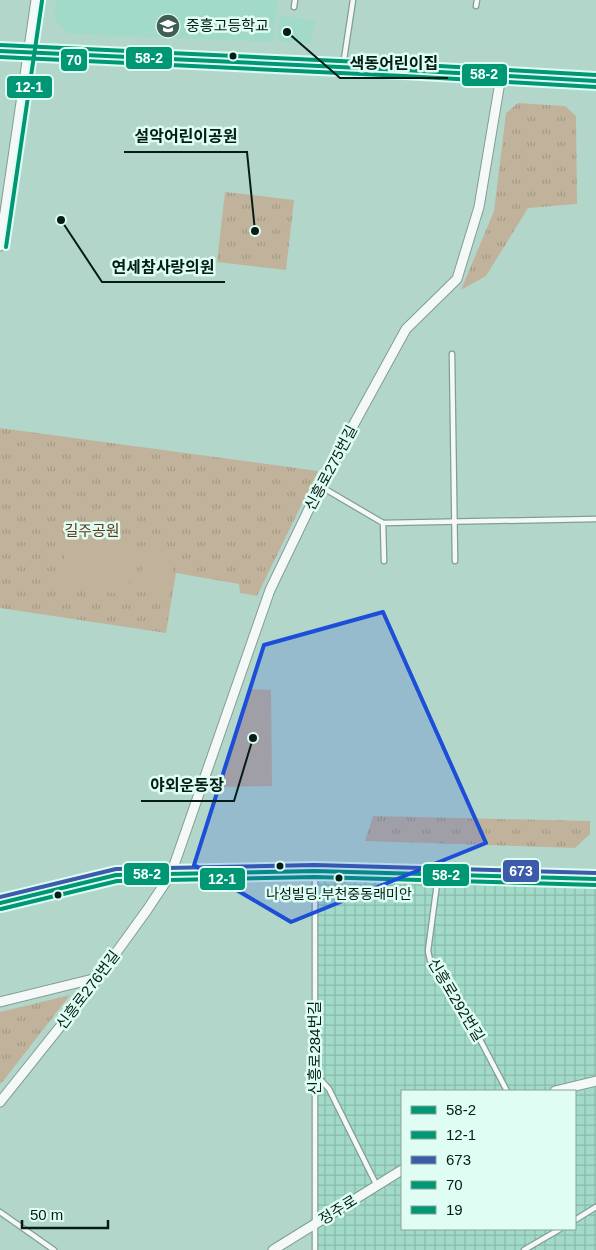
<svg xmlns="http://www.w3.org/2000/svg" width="596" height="1250" font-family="Helvetica,'Noto Sans KR',sans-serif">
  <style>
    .built { fill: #a2dac9 }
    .industrial { fill: url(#industrial-grid); fill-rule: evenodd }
    .park { fill: url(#park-tufts) }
    .pitch { fill: #c1b39b }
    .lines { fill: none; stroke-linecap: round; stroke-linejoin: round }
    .lane-casing { stroke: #829d95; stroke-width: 7 }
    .street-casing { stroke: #829d95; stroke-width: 11 }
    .secondary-casing { stroke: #829d95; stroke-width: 15 }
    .lane { stroke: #f4f9f7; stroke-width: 4.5 }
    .street { stroke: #f4f9f7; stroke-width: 9 }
    .secondary { stroke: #f4f9f7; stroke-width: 12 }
    .bus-1-casing { stroke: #dffdf3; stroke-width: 8 }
    .bus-2-casing { stroke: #dffdf3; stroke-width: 8 }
    .bus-3-casing { stroke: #dffdf3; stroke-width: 8 }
    .bus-4-casing { stroke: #dffdf3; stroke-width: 8 }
    .bus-5-casing { stroke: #dffdf3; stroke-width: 8 }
    .bus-1 { stroke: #009775; stroke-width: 4 }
    .bus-2 { stroke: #009775; stroke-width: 4 }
    .bus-3 { stroke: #3d5bab; stroke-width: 4 }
    .bus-4 { stroke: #009775; stroke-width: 4 }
    .bus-5 { stroke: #009775; stroke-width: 4 }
    .marked { fill: #1d4ed8; fill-opacity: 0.2; stroke: #1d4ed8; stroke-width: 4; stroke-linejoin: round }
    .bus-dot { fill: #041d16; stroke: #dffdf3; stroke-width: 2 }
    .labels { text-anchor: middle; stroke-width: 5; stroke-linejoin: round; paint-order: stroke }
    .bus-label { font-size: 14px; fill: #041d16; stroke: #dffdf3 }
    .poi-label { font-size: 15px; fill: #041d16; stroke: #dffdf3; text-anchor: start }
    .street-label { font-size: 15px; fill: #041d16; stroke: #dffdf3 }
    .park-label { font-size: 15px; fill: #613718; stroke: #dffdf3 }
    .leader { fill: none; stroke: #041d16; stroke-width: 2 }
    .callout-dot { fill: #041d16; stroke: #dffdf3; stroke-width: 2 }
    .callout-label { font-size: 16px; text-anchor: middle; font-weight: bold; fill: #041d16; stroke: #dffdf3; stroke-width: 5; stroke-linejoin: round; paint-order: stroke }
    .line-badge { stroke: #dffdf3; stroke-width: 2 }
    .badge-label { font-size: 14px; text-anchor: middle; font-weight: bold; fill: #fff }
  </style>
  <defs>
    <pattern id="industrial-grid" width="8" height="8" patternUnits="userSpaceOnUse" patternTransform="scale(1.25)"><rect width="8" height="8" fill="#a2dac9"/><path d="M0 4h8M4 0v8" fill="none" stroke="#8abbac"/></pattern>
    <pattern id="park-tufts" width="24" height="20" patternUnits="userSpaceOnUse" patternTransform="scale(1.25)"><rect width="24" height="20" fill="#c1b39b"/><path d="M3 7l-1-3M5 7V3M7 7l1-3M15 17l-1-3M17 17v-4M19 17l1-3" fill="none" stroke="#a49a85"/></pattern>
  </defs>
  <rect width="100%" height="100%" fill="#b3d6cb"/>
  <!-- built -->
  <g class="built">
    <path d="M57 0H278L273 42 68 34 54 18Z"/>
    <path d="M280 15 315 21 311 44 290 41 289 43 277 40Z"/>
  </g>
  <!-- industrial -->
  <path class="industrial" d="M315 871 596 879V1250H316ZM402 1091H575V1229H402Z"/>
  <!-- park -->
  <g class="park">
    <path d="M518 103 565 106 576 116 577 204 528 208 486 276 461 290 494 211 506 113Z"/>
    <path d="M225 192 294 200 286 270 217 262Z"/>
    <path d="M0 428 318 471 257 596 240 593 239 584 176 573 166 633 0 608Z"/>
    <path d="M373 816 590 821V834L575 848 365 841Z"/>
    <path d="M70 995 4 1080 0 1084V1012Z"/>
  </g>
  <!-- pitch -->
  <g class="pitch">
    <path d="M68 534 134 543 128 595 60 586Z"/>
    <path d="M146 543 176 548 169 596 138 591Z"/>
    <path d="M250 689 271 690 272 786 218 787Z"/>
  </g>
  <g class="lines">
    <!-- lane casing -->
    <g class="lane-casing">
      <g id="lane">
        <path d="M476 6 477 0"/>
        <path d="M294 7 295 0"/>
        <path d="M343 66 353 0"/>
        <path d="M452 354 455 561"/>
        <path d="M320 486 383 523 596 519"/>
        <path d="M383 523 384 561"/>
        <path d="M438 876 428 951 430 960 466 1013 507 1091"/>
        <path d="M314 1072 329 1089 377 1186"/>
        <path d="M0 1212 54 1250"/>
        <path d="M575 1220 596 1207"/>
        <path d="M315 1250V873"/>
        <path d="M524 1250 560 1229"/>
      </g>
    </g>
    <!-- street casing -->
    <g class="street-casing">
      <g id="street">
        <path d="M0 246 36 0"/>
        <path d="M0 1002 97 978"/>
        <path d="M555 1091 596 1081"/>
        <path d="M0 1102 87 993 147 910 171 874 270 590 320 486 406 329 457 279 479 207 501 76"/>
        <path d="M273 1250 402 1170"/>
      </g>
    </g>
    <!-- secondary casing -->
    <g class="secondary-casing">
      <g id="secondary">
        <path d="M0 51 404 70 596 81"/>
        <path d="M0 903 116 875 315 871 596 879"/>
      </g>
    </g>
    <!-- lane -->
    <use href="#lane" class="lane"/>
    <!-- street -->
    <use href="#street" class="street"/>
    <!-- secondary -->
    <use href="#secondary" class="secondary"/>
    <!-- bus-1 casing -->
    <g class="bus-1-casing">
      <g id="bus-1">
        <path d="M0 51 404 70 596 81"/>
        <path d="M0 903 116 875 315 871 596 879"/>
      </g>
    </g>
    <!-- bus-2 casing -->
    <g class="bus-2-casing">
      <g id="bus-2">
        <path d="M6 247 42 1"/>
        <path d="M1 909 117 881 315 877 596 885"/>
      </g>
    </g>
    <!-- bus-3 casing -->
    <g class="bus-3-casing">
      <path id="bus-3" d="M0 897 116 869 315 865 596 873"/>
    </g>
    <!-- bus-4 casing -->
    <g class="bus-4-casing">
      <path id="bus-4" d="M0 57 404 76 596 87"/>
    </g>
    <!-- bus-5 casing -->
    <g class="bus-5-casing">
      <path id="bus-5" d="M0 45 404 64 596 75"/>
    </g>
    <!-- bus-1 -->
    <use href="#bus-1" class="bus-1"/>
    <!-- bus-2 -->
    <use href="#bus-2" class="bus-2"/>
    <!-- bus-3 -->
    <use href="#bus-3" class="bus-3"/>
    <!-- bus-4 -->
    <use href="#bus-4" class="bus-4"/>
    <!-- bus-5 -->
    <use href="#bus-5" class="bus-5"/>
  </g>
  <!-- marked area -->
  <path class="marked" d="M383 612 486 843 291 922 194 865 264 645Z"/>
  <!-- icons -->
  <defs>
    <g id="school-disc" transform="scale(1.25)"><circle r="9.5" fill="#415e55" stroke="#dffdf3"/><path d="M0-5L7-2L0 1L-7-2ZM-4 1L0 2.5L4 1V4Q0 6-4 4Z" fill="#fff"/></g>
  </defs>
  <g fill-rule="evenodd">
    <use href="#school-disc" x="168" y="26"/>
  </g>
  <!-- markers -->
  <g class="bus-dot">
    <circle cx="233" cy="56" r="4.5"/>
    <circle cx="280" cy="866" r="4.5"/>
    <circle cx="339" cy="878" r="4.5"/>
    <circle cx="58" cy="895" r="4.5"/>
  </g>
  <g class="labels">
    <!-- bus labels -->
    <g class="bus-label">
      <text x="339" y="899">나성빌딩.부천중동래미안</text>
    </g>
    <!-- poi labels -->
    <g class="poi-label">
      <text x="186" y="31">중흥고등학교</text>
    </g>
    <!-- street labels -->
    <g class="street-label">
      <text transform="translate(331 468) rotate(-62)" y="5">신흥로275번길</text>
      <text transform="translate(88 990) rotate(-53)" y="5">신흥로276번길</text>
      <text transform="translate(456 1000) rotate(59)" y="5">신흥로292번길</text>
      <text transform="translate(315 1048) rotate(-90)" y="5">신흥로284번길</text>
      <text transform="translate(338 1210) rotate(-32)" y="5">정주로</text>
    </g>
    <!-- park labels -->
    <g class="park-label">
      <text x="92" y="536">길주공원</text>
    </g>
  </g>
  <!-- callouts -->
  <path class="leader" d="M287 32L340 78H448M255 231L247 152H124M61 220L102 282H225M253 738L234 801H141"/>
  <g class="callout-dot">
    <circle cx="287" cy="32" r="5"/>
    <circle cx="255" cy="231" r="5"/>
    <circle cx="61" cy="220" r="5"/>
    <circle cx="253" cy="738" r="5"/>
  </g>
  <g class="callout-label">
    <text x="394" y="69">색동어린이집</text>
    <text x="186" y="142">설악어린이공원</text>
    <text x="163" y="273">연세참사랑의원</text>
    <text x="187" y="791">야외운동장</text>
  </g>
  <g class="line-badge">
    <rect x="125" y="46" width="48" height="24" rx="5" fill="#009775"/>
    <rect x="60" y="48" width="28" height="24" rx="5" fill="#009775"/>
    <rect x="461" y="63" width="47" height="24" rx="5" fill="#009775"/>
    <rect x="6" y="75" width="47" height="24" rx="5" fill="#009775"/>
    <rect x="502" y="859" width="38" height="24" rx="5" fill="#3d5bab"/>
    <rect x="123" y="862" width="47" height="24" rx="5" fill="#009775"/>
    <rect x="422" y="863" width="48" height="24" rx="5" fill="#009775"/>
    <rect x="199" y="867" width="47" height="24" rx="5" fill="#009775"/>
  </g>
  <g class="badge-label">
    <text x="149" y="63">58-2</text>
    <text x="74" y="65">70</text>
    <text x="484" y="79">58-2</text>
    <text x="29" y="92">12-1</text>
    <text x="521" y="876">673</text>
    <text x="147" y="879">58-2</text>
    <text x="446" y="880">58-2</text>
    <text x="222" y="884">12-1</text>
  </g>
  <!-- legend -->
  <rect x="401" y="1090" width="175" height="140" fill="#dffdf3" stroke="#87a39b"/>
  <rect x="411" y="1106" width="25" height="8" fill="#009775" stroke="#87a39b"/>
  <text x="446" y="1115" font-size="15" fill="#041d16">58-2</text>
  <rect x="411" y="1131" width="25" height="8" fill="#009775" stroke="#87a39b"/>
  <text x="446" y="1140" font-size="15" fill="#041d16">12-1</text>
  <rect x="411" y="1156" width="25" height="8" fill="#3d5bab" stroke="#87a39b"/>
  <text x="446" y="1165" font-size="15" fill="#041d16">673</text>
  <rect x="411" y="1181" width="25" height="8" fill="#009775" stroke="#87a39b"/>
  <text x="446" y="1190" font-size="15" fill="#041d16">70</text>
  <rect x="411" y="1206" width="25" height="8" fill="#009775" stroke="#87a39b"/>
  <text x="446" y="1215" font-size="15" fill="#041d16">19</text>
  <!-- scale -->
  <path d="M22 1220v8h86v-8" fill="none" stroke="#041d16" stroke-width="2.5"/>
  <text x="30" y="1220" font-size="15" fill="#041d16" stroke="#dffdf3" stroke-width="4" paint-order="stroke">50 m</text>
</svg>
